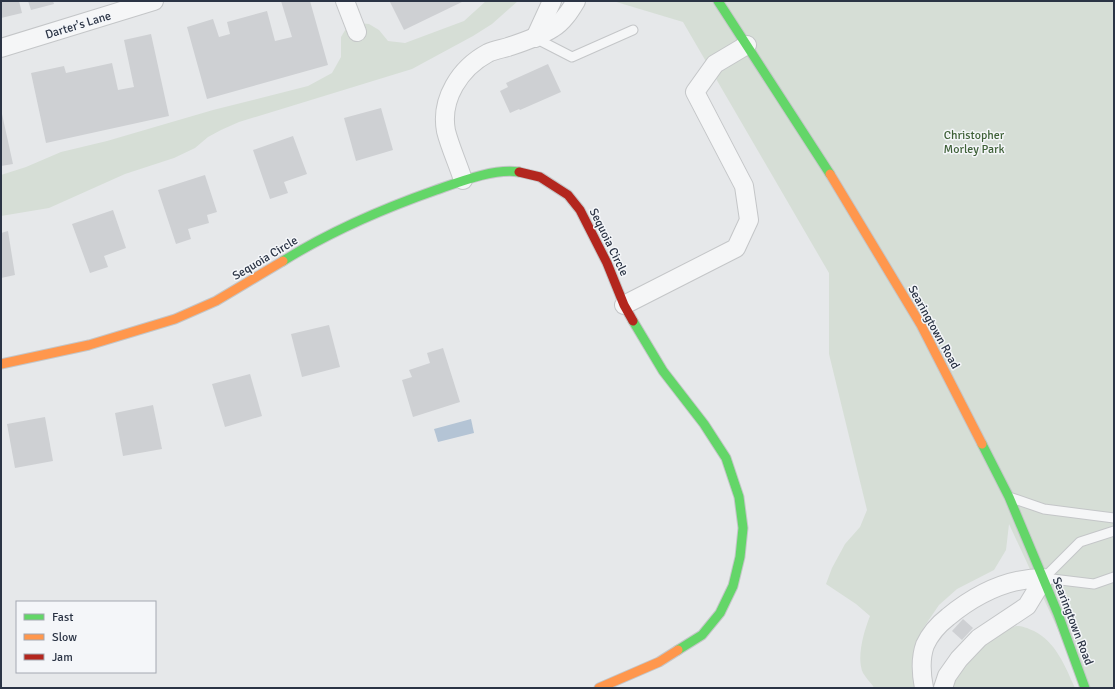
<svg xmlns="http://www.w3.org/2000/svg" width="1115" height="689" font-family="Signika,sans-serif">
  <style>
    .green { fill: #d6ded6 }
    .water { fill: #b4c4d5 }
    .building { fill: #ced0d3 }
    .lines { fill: none; stroke-linecap: round; stroke-linejoin: round }
    .lane-casing { stroke: #c4c6c8; stroke-width: 11 }
    .street-casing { stroke: #c4c6c8; stroke-width: 20 }
    .fast-casing { stroke: #c4c6c8; stroke-width: 11 }
    .slow-casing { stroke: #c4c6c8; stroke-width: 11 }
    .jam-casing { stroke: #c4c6c8; stroke-width: 11 }
    .lane { stroke: #f5f6f7; stroke-width: 9 }
    .street { stroke: #f5f6f7; stroke-width: 18 }
    .fast { stroke: #63d668; stroke-width: 9 }
    .slow { stroke: #ff974d; stroke-width: 9 }
    .jam { stroke: #b3261e; stroke-width: 9 }
    .labels { text-anchor: middle; stroke-width: 3; stroke-linejoin: round; paint-order: stroke }
    .street-label { font-size: 12px; fill: #2b3445; stroke: #f4f6f9 }
    .park-label { font-size: 12px; fill: #3f6138; stroke: #f4f6f9 }
  </style>
  <rect width="100%" height="100%" fill="#e6e8ea"/>
  <!-- green -->
  <g class="green">
    <path d="M486 1H518L492 24 473 36 412 69 239 122 221 130 208 137 195 148 174 158 125 174 49 208 1 216V175L26 167 61 152 107 141 213 110 308 86 332 73 341 57V37L347 27 358 23 369 24 379 30 388 41 405 43 464 21Z"/>
    <path d="M613 1H1114V688H1085L1009 524 1006 550 994 570 957 589 939 605 924 627 916 648 918 688H874L873 686C870 682 866 678 863 673 856 658 864 631 870 616L856 604 826 584 832 568 845 544 860 527 867 510 829 354V273L683 22Z"/>
    <path d="M1016 626C1023 626 1027 628 1034 631 1056 642 1065 666 1075 688H950L951 677C971 658 989 636 1016 626Z"/>
  </g>
  <!-- water -->
  <path class="water" d="M471 419 474 433 438 442 434 429Z"/>
  <!-- building -->
  <g class="building">
    <path d="M1 1H19L22 13 1 18Z"/>
    <path d="M28 1H53L54 4 31 10Z"/>
    <path d="M281 1H310L328 65 207 99 187 27 213 19 219 37 230 34 227 22 267 11 275 41 292 37Z"/>
    <path d="M392 1H464L404 30 390 2Z"/>
    <path d="M151 34 169 116 46 143 31 73 64 66 66 73 112 63 118 90 134 87 124 40Z"/>
    <path d="M548 64 561 92 520 110 519 109 510 113 500 91 508 87 506 83Z"/>
    <path d="M381 108 393 150 356 161 344 118Z"/>
    <path d="M2 114 13 164 1 166V115Z"/>
    <path d="M293 136 307 174 284 182 288 193 270 199 253 150Z"/>
    <path d="M205 175 217 212 207 215 209 223 188 229 191 239 176 244 158 190Z"/>
    <path d="M113 210 126 248 104 256 108 267 90 273 72 224Z"/>
    <path d="M8 231 15 275 1 278V233Z"/>
    <path d="M329 325 340 367 302 377 291 334Z"/>
    <path d="M443 348 460 402 413 417 402 380 412 377 409 370 430 363 427 353Z"/>
    <path d="M250 374 262 416 225 427 212 384Z"/>
    <path d="M153 405 162 449 123 456 115 413Z"/>
    <path d="M45 417 53 461 15 468 7 424Z"/>
    <path d="M963 619 973 628 962 640 952 631Z"/>
  </g>
  <g class="lines">
    <!-- lane casing -->
    <g class="lane-casing">
      <g id="lane">
        <path d="M535 38 572 57 633 30"/>
        <path d="M1012 498 1044 509 1114 518"/>
        <path d="M1044 578 1080 542 1114 531"/>
        <path d="M1044 578 1094 584 1114 577"/>
      </g>
    </g>
    <!-- street casing -->
    <g class="street-casing">
      <g id="street">
        <path d="M345 1 357 32"/>
        <path d="M535 38 552 1"/>
        <path d="M1 48 154 1"/>
        <path d="M463 180C458 164 450 147 446 131 440 99 460 68 488 53 494 50 501 49 508 47 523 42 539 37 553 28 563 22 570 11 576 1"/>
        <path d="M624 305 736 248 749 220 744 186 695 92 715 64 747 45"/>
        <path d="M924 688C921 673 920 659 925 645 930 634 939 624 948 617 976 594 1007 578 1044 578L1027 606 979 638 959 659 947 676 943 688"/>
      </g>
    </g>
    <!-- fast casing -->
    <g class="fast-casing">
      <g id="fast">
        <path d="M718 1 830 174"/>
        <path d="M283 261C331 231 382 209 436 190 459 182 494 168 519 172"/>
        <path d="M633 321 663 371 704 424 726 458 739 497 743 528 740 557 733 586 720 613 702 635 678 650"/>
        <path d="M982 444 1009 497 1058 614 1085 688"/>
      </g>
    </g>
    <!-- slow casing -->
    <g class="slow-casing">
      <g id="slow">
        <path d="M830 174 921 325 982 444"/>
        <path d="M1 364 89 345 175 319 216 301 283 261"/>
        <path d="M599 688 659 662 678 650"/>
      </g>
    </g>
    <!-- jam casing -->
    <g class="jam-casing">
      <path id="jam" d="M519 172 540 177 568 195 580 210 607 263 624 305 633 321"/>
    </g>
    <!-- lane -->
    <use href="#lane" class="lane"/>
    <!-- street -->
    <use href="#street" class="street"/>
    <!-- fast -->
    <use href="#fast" class="fast"/>
    <!-- slow -->
    <use href="#slow" class="slow"/>
    <!-- jam -->
    <use href="#jam" class="jam"/>
  </g>
  <g class="labels">
    <!-- street labels -->
    <g class="street-label">
      <text transform="translate(78 25) rotate(-17)" y="4">Darter's Lane</text>
      <text transform="translate(609 242) rotate(64)" y="4">Sequoia Circle</text>
      <text transform="translate(265 258) rotate(-31)" y="4">Sequoia Circle</text>
      <text transform="translate(934 327) rotate(61)" y="4">Searingtown Road</text>
      <text transform="translate(1073 621) rotate(69)" y="4">Searingtown Road</text>
    </g>
    <!-- park labels -->
    <g class="park-label">
      <text x="974" y="139">Christopher<tspan x="974" dy="14">Morley Park</tspan></text>
    </g>
  </g>
  <!-- border -->
  <rect width="1115" height="689" fill="none" stroke="#2b3445" stroke-width="4"/>
  <!-- legend -->
  <rect x="16" y="601" width="140" height="72" fill="#f4f6f9" stroke="#a4a8b1"/>
  <rect x="24" y="614" width="20" height="6" fill="#63d668" stroke="#a4a8b1"/>
  <text x="52" y="621" font-size="12" fill="#2b3445">Fast</text>
  <rect x="24" y="634" width="20" height="6" fill="#ff974d" stroke="#a4a8b1"/>
  <text x="52" y="641" font-size="12" fill="#2b3445">Slow</text>
  <rect x="24" y="654" width="20" height="6" fill="#b3261e" stroke="#a4a8b1"/>
  <text x="52" y="661" font-size="12" fill="#2b3445">Jam</text>
</svg>
